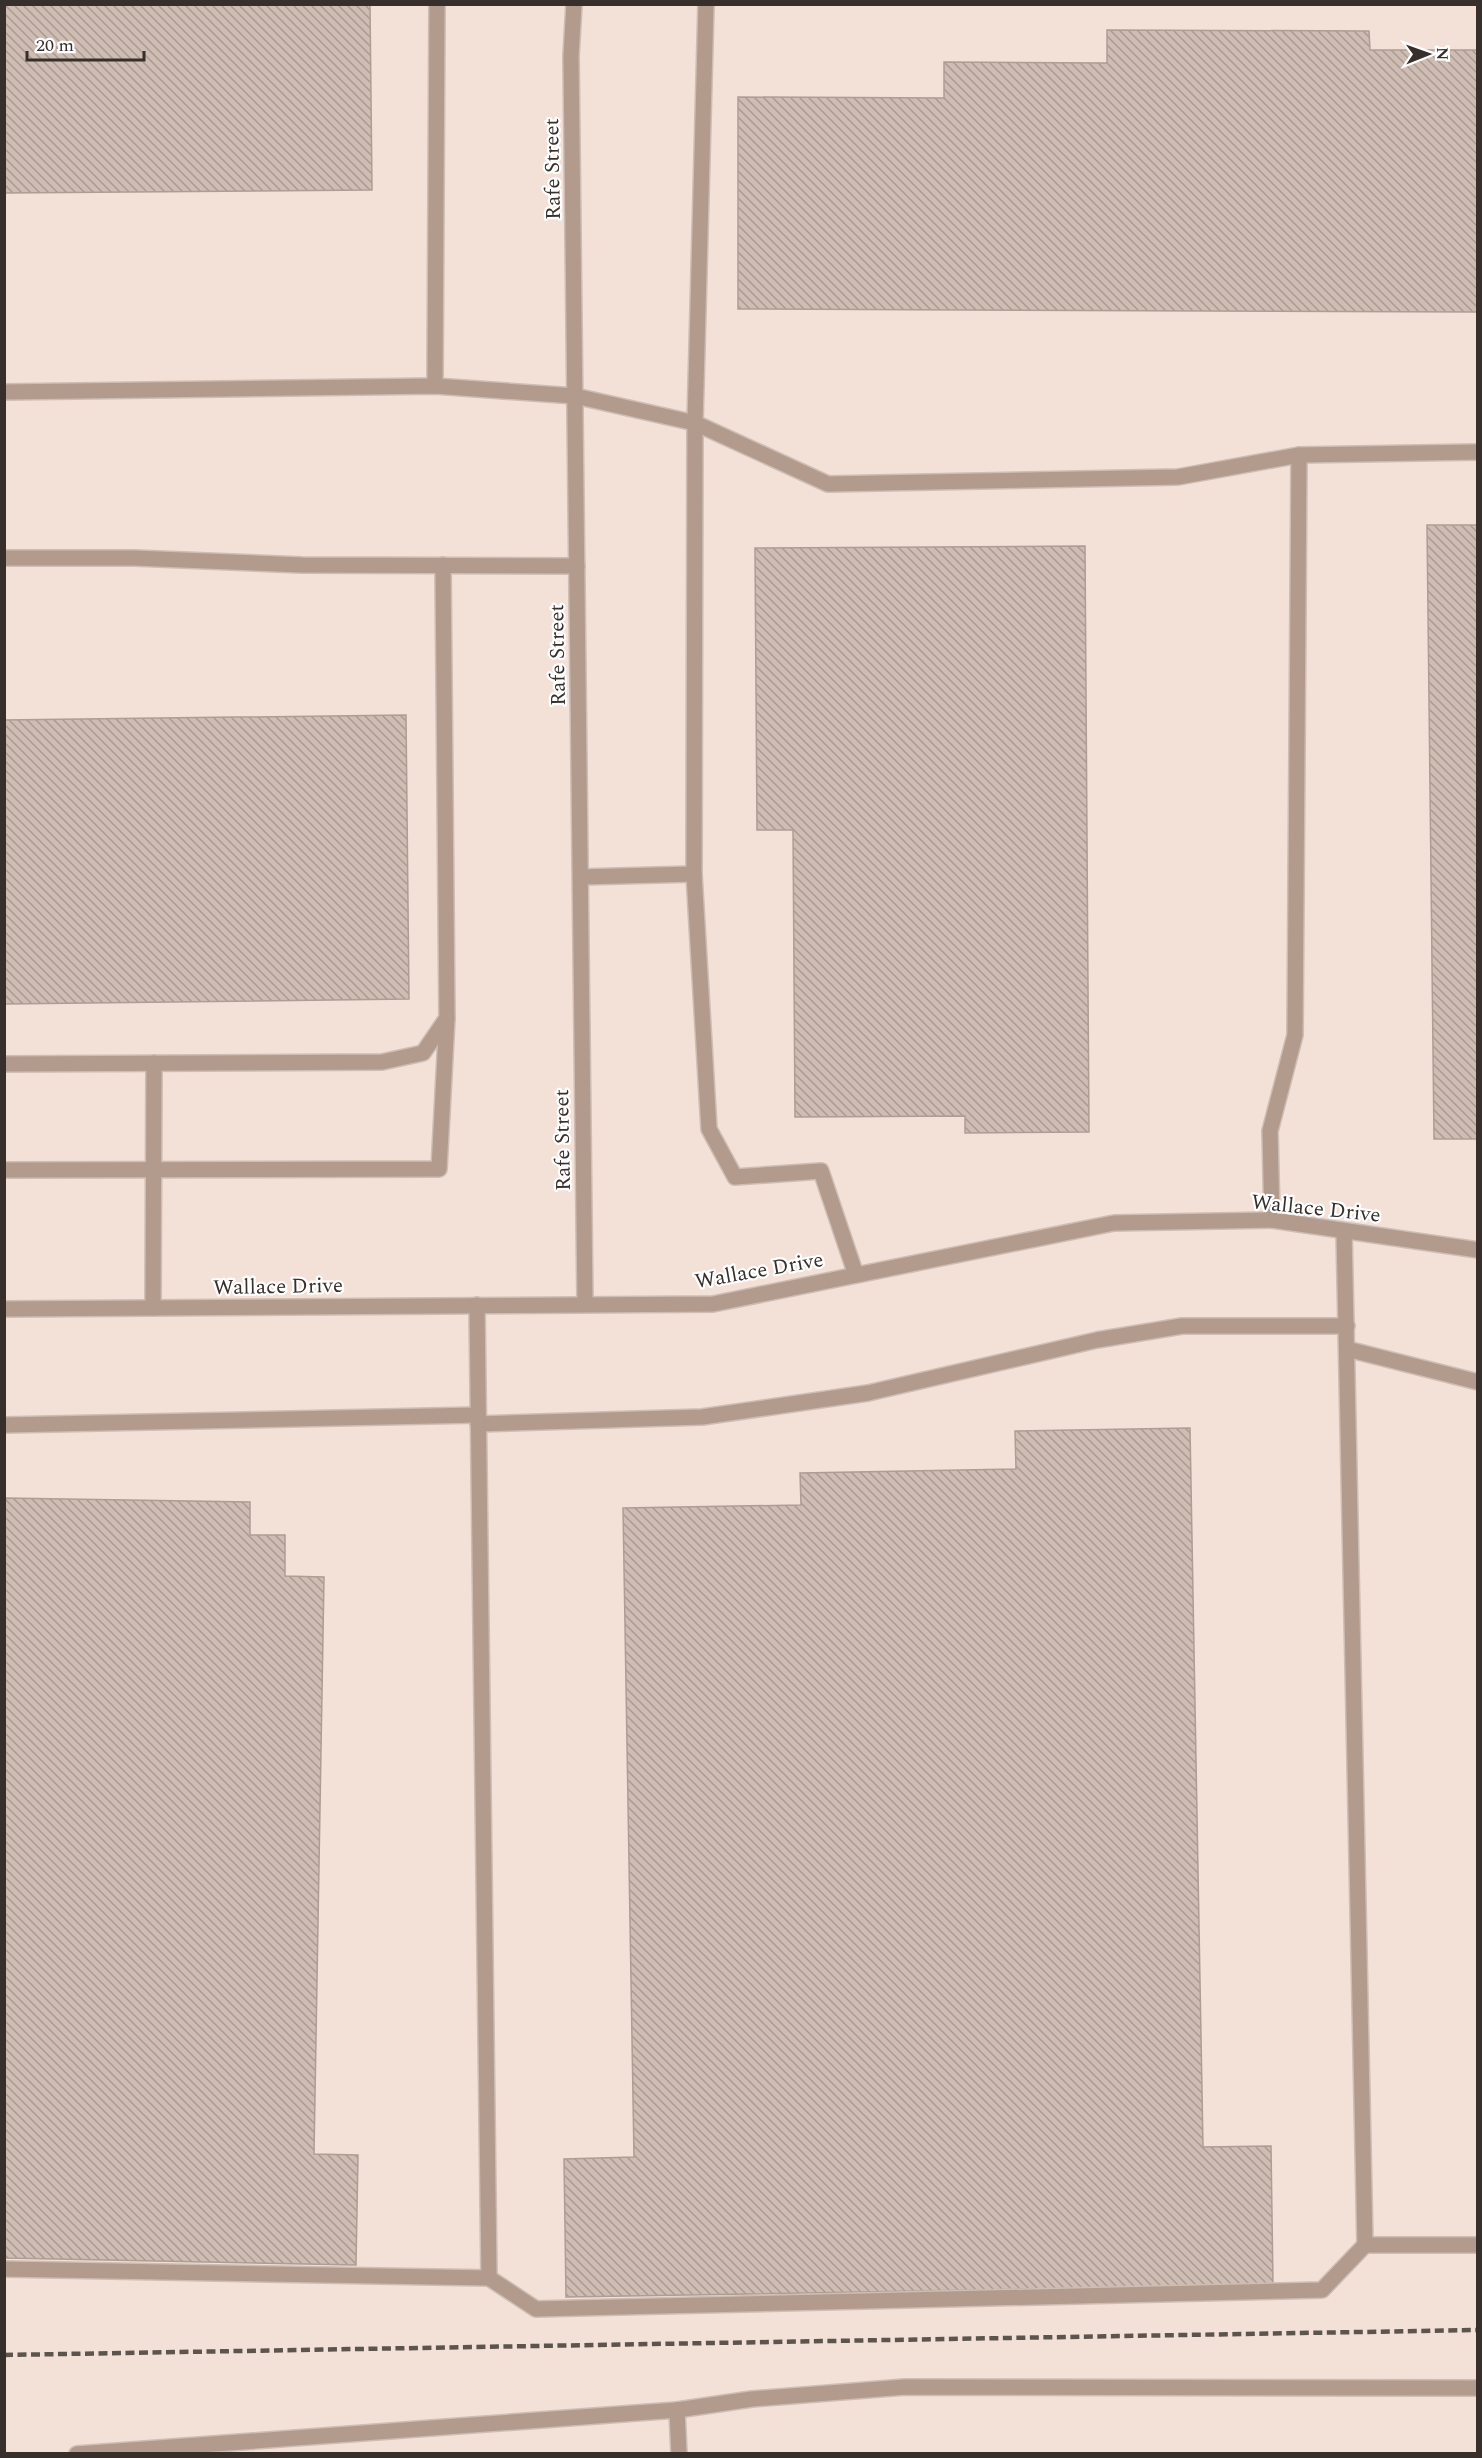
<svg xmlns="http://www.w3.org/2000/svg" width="1482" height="2458" font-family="Spectral,serif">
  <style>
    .building { fill: url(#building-back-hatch); stroke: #ae9d93; stroke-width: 1.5 }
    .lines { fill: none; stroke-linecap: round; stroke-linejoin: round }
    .minor-casing { stroke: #cdbdb4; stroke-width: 18 }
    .minor { stroke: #b29a8c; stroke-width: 15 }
    .rail { stroke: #5d544e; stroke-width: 4.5; stroke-dasharray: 9 4.5; stroke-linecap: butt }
    .labels { text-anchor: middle; stroke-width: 4.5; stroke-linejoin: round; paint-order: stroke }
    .street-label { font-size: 21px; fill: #362f2b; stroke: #fff }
  </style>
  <defs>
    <pattern id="building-back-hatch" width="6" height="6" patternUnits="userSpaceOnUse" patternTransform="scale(1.5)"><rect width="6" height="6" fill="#cfbdb3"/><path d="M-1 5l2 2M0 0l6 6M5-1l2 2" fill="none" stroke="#a99a92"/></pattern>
  </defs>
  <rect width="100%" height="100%" fill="#f3e0d6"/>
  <!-- building -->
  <g class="building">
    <path d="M4 4H370L372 190 4 193Z"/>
    <path d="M1107 30 1369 31 1370 50H1478V312L738 309V97L944 98V62L1107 63Z"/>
    <path d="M1427 525H1478V1139H1434Z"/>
    <path d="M1085 546 1089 1132 965 1133V1116L795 1117 793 830H757L755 548Z"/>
    <path d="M406 715 409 999 4 1004V720Z"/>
    <path d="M1190 1428 1203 2147 1271 2146 1273 2285 566 2297 564 2159 634 2157 623 1508 801 1505 800 1473 1016 1469 1015 1431Z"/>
    <path d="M4 1498 250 1502V1535H285V1576L324 1577 314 2154 358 2155 356 2265 4 2258Z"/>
  </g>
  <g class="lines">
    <!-- minor casing -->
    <g class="minor-casing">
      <g id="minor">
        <path d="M574 4 571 56 585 1304"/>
        <path d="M706 4 695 423 694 874 709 1129 735 1177 821 1171 856 1275"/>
        <path d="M435 386 437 4"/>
        <path d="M4 392 435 386 575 396 695 423 828 484 1178 477 1299 455 1478 452"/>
        <path d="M4 558H134L302 565 577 566"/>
        <path d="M581 877 694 874"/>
        <path d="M4 1064 382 1062 423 1053 447 1018 443 565"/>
        <path d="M4 1170 439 1169 447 1018"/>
        <path d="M1272 1220 1270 1131 1295 1035 1299 455"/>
        <path d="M1344 1231 1365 2245H1478"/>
        <path d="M153 1308 154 1063"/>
        <path d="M4 1309 713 1304 1114 1223 1272 1220 1478 1250"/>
        <path d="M1347 1349 1478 1382"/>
        <path d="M478 1424 702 1417 868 1393 1097 1340 1182 1326H1347"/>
        <path d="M4 1425 478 1415"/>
        <path d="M4 2269 489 2278 477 1305"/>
        <path d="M489 2278 536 2309 1322 2290 1365 2245"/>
        <path d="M677 2410 752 2399 905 2387 1478 2388"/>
        <path d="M77 2454 677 2410 679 2454"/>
      </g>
    </g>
    <!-- minor -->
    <use href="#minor" class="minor"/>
    <!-- rail -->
    <path class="rail" d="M4 2355 1478 2330"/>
  </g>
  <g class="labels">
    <!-- street labels -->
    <g class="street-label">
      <text transform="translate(552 169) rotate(-91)" y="7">Rafe Street</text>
      <text transform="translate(557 655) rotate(-91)" y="7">Rafe Street</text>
      <text transform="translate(562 1140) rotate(-91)" y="7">Rafe Street</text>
      <text transform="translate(1316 1208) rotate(6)" y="7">Wallace Drive</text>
      <text transform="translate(759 1270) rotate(-10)" y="7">Wallace Drive</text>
      <text transform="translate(278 1286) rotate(-1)" y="7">Wallace Drive</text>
    </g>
  </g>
  <!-- border -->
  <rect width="1482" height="2458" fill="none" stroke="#362f2b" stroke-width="12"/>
  <!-- north arrow -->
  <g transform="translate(1428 54) rotate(89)" stroke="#ffffff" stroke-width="4.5" paint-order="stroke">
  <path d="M0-4.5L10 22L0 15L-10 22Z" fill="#362f2b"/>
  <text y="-9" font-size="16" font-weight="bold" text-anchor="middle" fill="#362f2b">N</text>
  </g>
  <!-- scale -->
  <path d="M27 51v9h117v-9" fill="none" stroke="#362f2b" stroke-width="3"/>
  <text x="36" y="51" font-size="18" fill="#362f2b" stroke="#ffffff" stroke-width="4.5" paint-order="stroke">20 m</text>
</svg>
